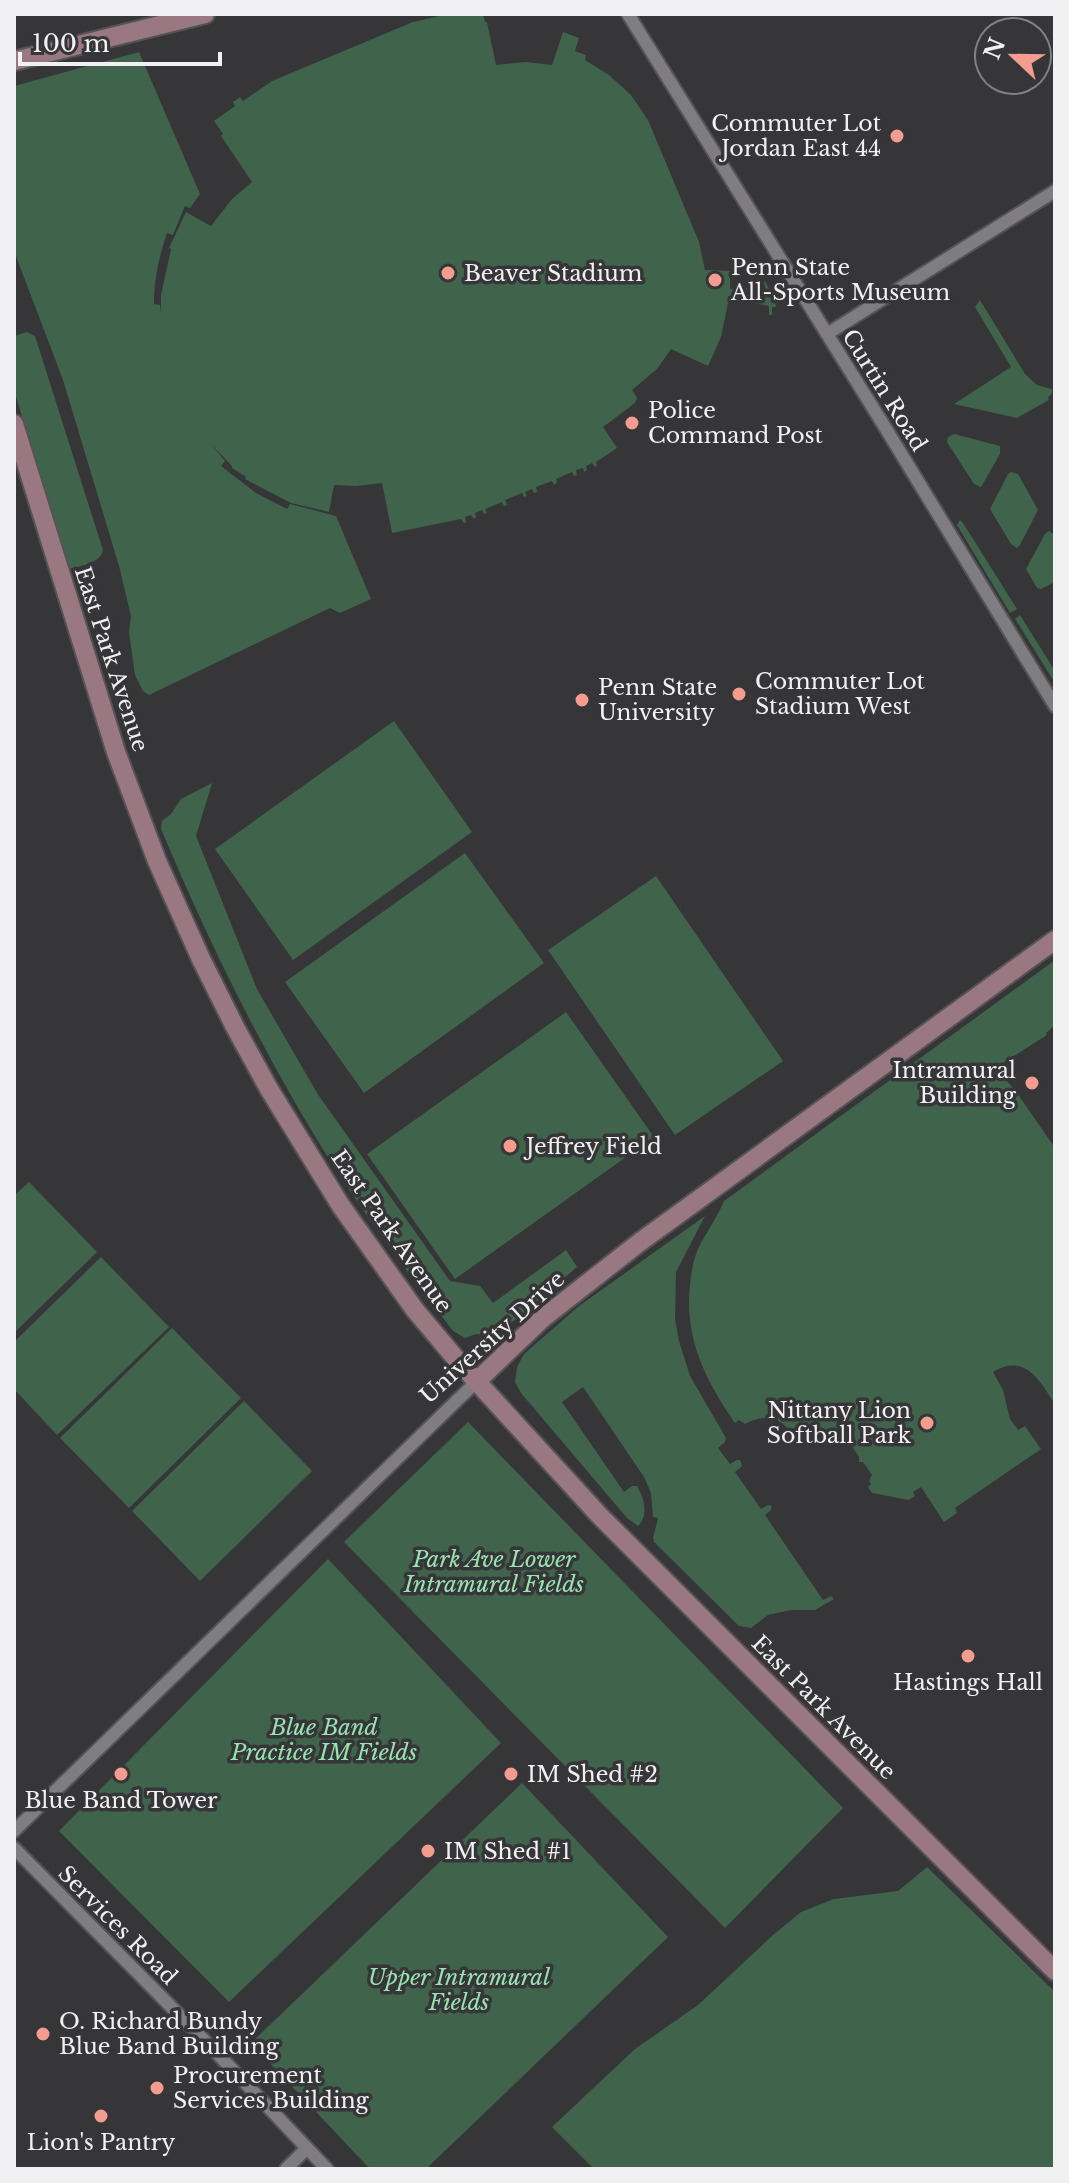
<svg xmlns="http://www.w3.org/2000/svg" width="1069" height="2183" font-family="'Libre Baskerville',serif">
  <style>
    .green { fill: #40634b }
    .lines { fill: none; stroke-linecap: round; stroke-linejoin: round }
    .street-casing { stroke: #555356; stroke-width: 16 }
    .secondary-casing { stroke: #555356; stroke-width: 22 }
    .street { stroke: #7f7d81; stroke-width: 12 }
    .secondary { stroke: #9a7882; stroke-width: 18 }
    .poi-dot { fill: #f59c91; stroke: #363538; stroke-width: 3 }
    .labels { text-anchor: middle; stroke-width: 7; stroke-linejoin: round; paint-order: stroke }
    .poi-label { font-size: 22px; fill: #f1f0f2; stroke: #363538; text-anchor: start }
    .street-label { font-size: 22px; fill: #f1f0f2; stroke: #363538 }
    .park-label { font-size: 22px; font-style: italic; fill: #97e4b0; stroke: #363538 }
  </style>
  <rect width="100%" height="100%" fill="#363538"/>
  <!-- green -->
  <g class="green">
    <path d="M448 14H483L485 22H487L496 65 526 62 552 65 563 32 579 38 575 51 586 55 585 60 609 75 631 95 648 120 699 242 705 270 730 271V289L744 288 766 290 764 282 765 281 769 289 773 290 776 307H772V315H769V306L729 298 721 337 708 366 671 349 657 369 632 390 637 398 635 403 603 427 617 448 596 462 597 466 595 467 592 463 586 466 587 470 584 472 583 468 576 470 577 475 574 476 572 472 556 479 557 483 554 485 552 481 536 487 537 492 534 493 532 489 525 492 527 496 524 497 522 493 505 500 507 505 504 506 502 502 485 509 487 513 484 514 482 510 475 513 476 517 474 519 471 515 465 517 466 522 464 523 461 519 392 533 382 483 356 486 334 485 329 512 291 503 245 479 246 477 232 468V466L211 444 225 461 221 466 256 493 287 509 290 504 336 516 371 599 340 613 330 608 149 695 143 691 135 675 129 632 131 616 119 566 63 380 14 251V86L139 52 200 194 190 208 185 206 173 235 167 233C159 257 154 279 154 304L160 305 161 313V295L171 249 169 248 186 212 211 226 232 199 252 182 221 136 223 134 214 121 235 106 233 102 240 97 243 101 272 81 413 22Z"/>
    <path d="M980 300 1025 374 1037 385 1052 389V393L1048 398 1049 400 1017 418 954 404 1011 367 975 307Z"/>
    <path d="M27 332 35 336 103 550C100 564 80 566 68 569L14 390V336Z"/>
    <path d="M954 434 1000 446V454L981 487 974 484 947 442 948 437Z"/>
    <path d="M1011 472 1018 474 1038 510 1020 545 1017 548 1011 544 990 509 1008 474Z"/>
    <path d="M960 520 963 523 1017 609 1010 613 957 525Z"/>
    <path d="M1049 531 1055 535V582L1041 589 1037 588 1026 569 1045 534Z"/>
    <path d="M1020 615 1055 671V683L1015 619Z"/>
    <path d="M394 721 472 832 293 960 215 849Z"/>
    <path d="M212 783 196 836 257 989 317 1093 450 1281 480 1286 493 1303 566 1250 577 1267 496 1336 476 1334 465 1338 453 1331C410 1275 367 1219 329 1159 263 1053 209 943 161 829L162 821 171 814 181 799Z"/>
    <path d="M465 853 544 963 364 1093 285 982Z"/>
    <path d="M656 876 783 1061 675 1135 548 950Z"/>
    <path d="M1055 960V1025L1046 1033 1047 1035 1003 1063 1006 1069 1001 1074 1017 1093 1055 1148V1404C1039 1380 1026 1353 993 1372L1003 1390 1010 1419 1018 1430 1025 1426 1041 1449 955 1508 957 1513 944 1522 921 1487 913 1492 915 1496 909 1500 872 1493 868 1487 871 1484 869 1481 872 1475 863 1462H859V1457L851 1445 848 1446 836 1428 819 1439 813 1437 814 1443 809 1446 806 1440 800 1444C785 1422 773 1410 745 1424L739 1420 735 1423C706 1381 684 1338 690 1285 691 1274 693 1260 698 1249 705 1234 717 1218 724 1201Z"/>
    <path d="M566 1012 654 1137 455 1279 367 1154Z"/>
    <path d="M29 1182 97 1252 14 1333V1196Z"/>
    <path d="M705 1216 676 1272 675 1319 679 1341 690 1376 726 1438 725 1442 718 1448 730 1464 737 1460H740L742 1466 735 1472 761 1509 768 1505 772 1506 771 1510 765 1515 823 1600 831 1596 834 1599 815 1610H791L768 1615 751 1628 739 1626 654 1542 653 1538 658 1518 653 1517 651 1493 644 1477 583 1387 562 1402 624 1492 632 1486H637C644 1498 649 1515 638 1526L627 1518 521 1393 515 1382 516 1375 517 1367 524 1354 579 1306Z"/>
    <path d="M101 1257 169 1327 57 1435 14 1389V1342Z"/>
    <path d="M172 1328 241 1398 129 1508 60 1438Z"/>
    <path d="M244 1401 312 1471 200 1581 132 1511Z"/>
    <path d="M468 1422 843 1808 725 1928 344 1542Z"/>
    <path d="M328 1559 501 1743 229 2002 59 1831Z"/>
    <path d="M522 1783 668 1937 426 2169H370L251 2043Z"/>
    <path d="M927 1867 1055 1992V2169H594L552 2127 635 2049 698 2005 773 1935 801 1912 834 1899 898 1891Z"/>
  </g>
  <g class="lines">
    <!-- street casing -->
    <g class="street-casing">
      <g id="street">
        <path d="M628 14 883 424 1055 706"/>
        <path d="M827 334 1055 191"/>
        <path d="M14 1831 477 1381"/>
        <path d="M14 1848 212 2048 327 2169"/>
        <path d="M286 2169 307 2148"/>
      </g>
    </g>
    <!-- secondary casing -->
    <g class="secondary-casing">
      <g id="secondary">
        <path d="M14 61 205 14"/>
        <path d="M14 424 116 752 157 861 201 959 236 1029 269 1089 341 1206 415 1310 457 1360 599 1515 1055 1971"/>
        <path d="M477 1381 543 1318 640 1242 1055 940"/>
      </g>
    </g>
    <!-- street -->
    <use href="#street" class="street"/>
    <!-- secondary -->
    <use href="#secondary" class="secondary"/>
  </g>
  <!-- markers -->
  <g class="poi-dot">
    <circle cx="897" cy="136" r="8"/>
    <circle cx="448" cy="273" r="8"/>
    <circle cx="715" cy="280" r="8"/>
    <circle cx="632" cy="423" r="8"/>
    <circle cx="739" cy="694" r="8"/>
    <circle cx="582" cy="700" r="8"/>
    <circle cx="1032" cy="1083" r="8"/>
    <circle cx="510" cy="1146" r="8"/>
    <circle cx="927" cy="1423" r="8"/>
    <circle cx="968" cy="1656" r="8"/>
    <circle cx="121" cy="1774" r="8"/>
    <circle cx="511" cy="1774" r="8"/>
    <circle cx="428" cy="1851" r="8"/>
    <circle cx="43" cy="2034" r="8"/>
    <circle cx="157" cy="2088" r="8"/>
    <circle cx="101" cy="2116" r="8"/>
  </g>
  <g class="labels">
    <!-- poi labels -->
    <g class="poi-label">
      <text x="881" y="131" text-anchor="end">Commuter Lot<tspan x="881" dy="25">Jordan East 44</tspan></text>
      <text x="731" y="275">Penn State<tspan x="731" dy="25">All-Sports Museum</tspan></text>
      <text x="464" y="281">Beaver Stadium</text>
      <text x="648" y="418">Police<tspan x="648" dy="25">Command Post</tspan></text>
      <text x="755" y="689">Commuter Lot<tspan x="755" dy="25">Stadium West</tspan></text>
      <text x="598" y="695">Penn State<tspan x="598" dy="25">University</tspan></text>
      <text x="1016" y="1078" text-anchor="end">Intramural<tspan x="1016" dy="25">Building</tspan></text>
      <text x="526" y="1154">Jeffrey Field</text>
      <text x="911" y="1418" text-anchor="end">Nittany Lion<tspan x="911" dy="25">Softball Park</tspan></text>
      <text x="968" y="1690" text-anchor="middle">Hastings Hall</text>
      <text x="527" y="1782">IM Shed #2</text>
      <text x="121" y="1808" text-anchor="middle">Blue Band Tower</text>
      <text x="444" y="1859">IM Shed #1</text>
      <text x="59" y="2029">O. Richard Bundy<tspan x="59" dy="25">Blue Band Building</tspan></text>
      <text x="173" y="2083">Procurement<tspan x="173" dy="25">Services Building</tspan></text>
      <text x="101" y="2150" text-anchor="middle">Lion's Pantry</text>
    </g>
    <!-- street labels -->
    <g class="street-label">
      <text transform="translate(885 390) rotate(58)" y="8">Curtin Road</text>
      <text transform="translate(112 659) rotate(72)" y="8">East Park Avenue</text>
      <text transform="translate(392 1231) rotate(55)" y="8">East Park Avenue</text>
      <text transform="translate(492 1337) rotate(-42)" y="8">University Drive</text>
      <text transform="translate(824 1707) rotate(45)" y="8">East Park Avenue</text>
      <text transform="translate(118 1925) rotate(45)" y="8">Services Road</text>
    </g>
    <!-- park labels -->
    <g class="park-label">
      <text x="494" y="1567">Park Ave Lower<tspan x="494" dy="25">Intramural Fields</tspan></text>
      <text x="324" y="1735">Blue Band<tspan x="324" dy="25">Practice IM Fields</tspan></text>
      <text x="459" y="1985">Upper Intramural<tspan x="459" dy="25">Fields</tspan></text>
    </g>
  </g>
  <!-- border -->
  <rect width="1069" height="2183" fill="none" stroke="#f1f0f2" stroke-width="32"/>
  <!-- north arrow -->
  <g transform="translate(1013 56) rotate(292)"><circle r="38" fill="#363538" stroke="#818082" stroke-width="2"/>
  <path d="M0-6L14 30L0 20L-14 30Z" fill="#f59c91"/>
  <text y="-12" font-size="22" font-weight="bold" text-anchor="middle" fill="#f1f0f2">N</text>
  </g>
  <!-- scale -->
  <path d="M20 52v12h200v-12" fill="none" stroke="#f1f0f2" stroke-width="4"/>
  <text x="32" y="52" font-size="24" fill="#f1f0f2" stroke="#363538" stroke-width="6" paint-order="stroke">100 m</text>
</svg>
